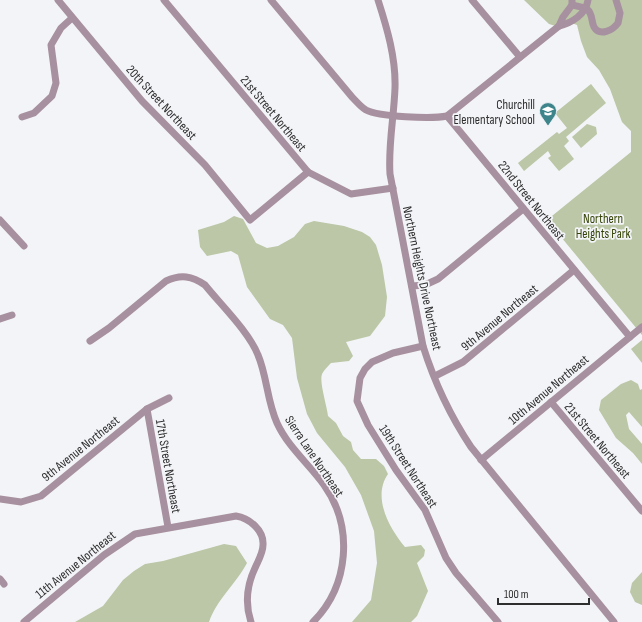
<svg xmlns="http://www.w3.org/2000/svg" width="642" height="622" font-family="'Sofia Sans Condensed',sans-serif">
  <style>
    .green { fill: #bbc7a6 }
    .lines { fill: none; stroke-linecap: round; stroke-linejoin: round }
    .minor { stroke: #a7909f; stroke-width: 7 }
    .labels { text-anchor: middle; stroke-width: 3.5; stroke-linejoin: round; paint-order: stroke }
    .street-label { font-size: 13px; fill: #2e2e2f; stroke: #f3f4f7 }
    .poi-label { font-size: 13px; fill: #2e2e2f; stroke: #f3f4f7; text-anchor: end }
    .park-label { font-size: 13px; fill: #334303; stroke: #f3f4f7 }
  </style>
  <rect width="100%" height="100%" fill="#f3f4f7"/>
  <!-- green -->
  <g class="green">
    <path d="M524 0H642V335L547 220 631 152V131L622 122 610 89 599 70 587 57 581 41 577 25 569 22 562 28 549 24Z"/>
    <path d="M591 84 606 103 566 137 569 141 564 146 574 159 559 171 548 158 551 156 548 151 524 171 518 163 557 132 559 134 567 128 555 113Z"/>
    <path d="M587 124 596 127 597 134 581 148 572 137Z"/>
    <path d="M234 216 243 219 256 243 267 248 278 246 294 237 305 224 314 221 344 226 362 232 370 237 376 245 382 265 387 297 385 316 370 336 346 342 353 356 349 361 331 363C328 366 324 370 322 374 319 382 327 406 328 416L336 423 343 436 351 442 353 450 361 459H376L384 466 388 474C372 497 389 528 405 547L421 545 425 550 424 556 417 563 428 591 417 616 411 622H352L371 600 377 563 374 531 361 495 345 467 317 433 307 414 297 378 292 338 283 325 270 319 247 287 238 255 231 251 207 256 200 247 198 230 224 222Z"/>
    <path d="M642 340V363L631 349Z"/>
    <path d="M631 380 638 384 640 390 642 389V427L629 412 626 415 629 429 642 444V464L633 453 616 438 599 410 601 400 621 384Z"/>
    <path d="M224 544 236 546 247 563C236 584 217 599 209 622H75L103 606 123 580 134 571 145 564 163 561Z"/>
    <path d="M642 572V605L635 602 630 592 632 583Z"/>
  </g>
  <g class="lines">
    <!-- minor -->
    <g class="minor">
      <path d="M58 0 142 101 205 165 250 220 308 172"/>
      <path d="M164 0 308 172 351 194 393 188"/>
      <path d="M271 0 352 97C357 102 361 107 366 110 379 117 432 119 447 116L559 26C572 23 586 14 588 0"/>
      <path d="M378 0C387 28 396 58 395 88 394 117 388 145 390 174L423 346C434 381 451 417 471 447L614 622"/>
      <path d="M472 0 520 57"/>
      <path d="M572 5C577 6 583 7 587 9 593 14 591 21 594 27 600 37 613 30 618 23L620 13 616 0"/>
      <path d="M559 26 563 17 572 5V0"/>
      <path d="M447 116 630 337"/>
      <path d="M22 117 34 113 52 96 56 83 51 45 61 28 72 18"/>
      <path d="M0 220 24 246"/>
      <path d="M412 286 425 285 438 279 523 209"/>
      <path d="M0 319 12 315"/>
      <path d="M90 341 109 328 166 281C181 274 192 276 205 285 221 305 249 332 258 355 267 376 267 401 277 423 288 447 309 464 324 485 354 527 349 586 313 622"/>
      <path d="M423 346 393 353 372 362 365 369 360 378 357 401 368 425 396 470 425 510 446 558 456 573 498 622"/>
      <path d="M435 376 463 362 574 270"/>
      <path d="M551 402 642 511"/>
      <path d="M147 409 168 527"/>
      <path d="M481 460 642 327"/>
      <path d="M0 499 21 502 41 496 147 409 169 398"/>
      <path d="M0 579 4 584"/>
      <path d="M24 622 104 555 135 534 236 516C249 518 264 530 263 545 263 553 258 561 255 568 247 585 245 604 251 622"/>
    </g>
  </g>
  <!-- icons -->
  <defs>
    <g id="school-pin" transform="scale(0.9)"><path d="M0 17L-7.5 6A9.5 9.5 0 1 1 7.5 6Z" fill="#3d858b" stroke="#f3f4f7"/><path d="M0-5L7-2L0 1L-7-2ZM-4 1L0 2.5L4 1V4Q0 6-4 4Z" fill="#fff"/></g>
  </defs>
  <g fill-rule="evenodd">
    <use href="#school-pin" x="548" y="111"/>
  </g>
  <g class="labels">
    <!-- street labels -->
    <g class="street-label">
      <text transform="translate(162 102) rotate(47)" y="5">20th Street Northeast</text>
      <text transform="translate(274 113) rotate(50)" y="5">21st Street Northeast</text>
      <text transform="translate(532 200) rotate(51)" y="5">22nd Street Northeast</text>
      <text transform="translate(423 278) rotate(78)" y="5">Northern Heights Drive Northeast</text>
      <text transform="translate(499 317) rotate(-40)" y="5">9th Avenue Northeast</text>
      <text transform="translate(548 389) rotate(-40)" y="5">10th Avenue Northeast</text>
      <text transform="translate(598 440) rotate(50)" y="5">21st Street Northeast</text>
      <text transform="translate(80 448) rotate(-39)" y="5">9th Avenue Northeast</text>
      <text transform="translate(315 456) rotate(56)" y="5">Sierra Lane Northeast</text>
      <text transform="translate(169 466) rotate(80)" y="5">17th Street Northeast</text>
      <text transform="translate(409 466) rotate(57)" y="5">19th Street Northeast</text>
      <text transform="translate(75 564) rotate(-39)" y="5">11th Avenue Northeast</text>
    </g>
    <!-- poi labels -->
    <g class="poi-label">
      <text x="535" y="109">Churchill<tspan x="535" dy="15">Elementary School</tspan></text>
    </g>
    <!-- park labels -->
    <g class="park-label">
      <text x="603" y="223">Northern<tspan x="603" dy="15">Heights Park</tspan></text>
    </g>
  </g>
  <!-- scale -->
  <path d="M498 598v6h91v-6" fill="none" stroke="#2e2e2f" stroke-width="2"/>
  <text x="504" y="598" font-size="12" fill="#2e2e2f" stroke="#f3f4f7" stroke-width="3" paint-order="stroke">100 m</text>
</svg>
